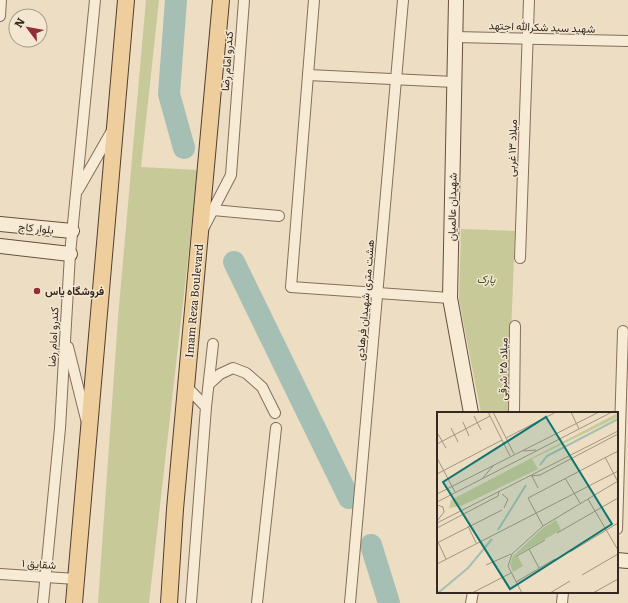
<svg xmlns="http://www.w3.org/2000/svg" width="628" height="603" font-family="Literata,Vazirmatn,serif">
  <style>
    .green { fill: #c7c998 }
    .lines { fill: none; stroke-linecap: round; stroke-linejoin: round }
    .river { stroke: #a5bfb5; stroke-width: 22 }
    .street-casing { stroke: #856e5b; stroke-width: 12 }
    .secondary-casing { stroke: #674f3e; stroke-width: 16 }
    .primary-casing { stroke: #533d2f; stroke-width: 18 }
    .street { stroke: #f7ebd6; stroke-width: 10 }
    .secondary { stroke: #f7ebd6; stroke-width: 14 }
    .primary { stroke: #edce9c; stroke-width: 16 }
    .poi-dot { fill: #912e36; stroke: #f3e7d2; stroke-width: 1.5 }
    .labels { text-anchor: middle; stroke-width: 3; stroke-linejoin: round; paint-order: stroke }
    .street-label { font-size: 11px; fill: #35281e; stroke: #f3e7d2 }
    .park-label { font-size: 11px; font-style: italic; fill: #495126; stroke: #f3e7d2 }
    .poi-label { font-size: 11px; font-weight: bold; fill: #35281e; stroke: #f3e7d2; text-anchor: start }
    .inset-river { fill: none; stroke: #a5bfb5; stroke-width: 2 }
    .inset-road { fill: none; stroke: #a39581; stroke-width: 1 }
    .view { fill: #0f766e; fill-opacity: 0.15; stroke: #0f766e; stroke-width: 2 }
    .inset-edge { fill: none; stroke: #35281e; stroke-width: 2 }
  </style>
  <rect width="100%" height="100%" fill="#ecddc3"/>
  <!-- green -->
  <g class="green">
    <path d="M146 0H159L141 167 198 170 149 603H98L118 318Z"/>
    <path d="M461 229 515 231 508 413H481L459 300Z"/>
  </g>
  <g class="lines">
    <!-- river -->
    <g class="river">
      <path d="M176 0 169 94 184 148"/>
      <path d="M234 262 349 498"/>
      <path d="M371 545 389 603"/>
    </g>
    <!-- street casing -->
    <g class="street-casing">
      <g id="street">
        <path d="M314 0 291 287 450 298"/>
        <path d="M0 16 1 0"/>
        <path d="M455 37 628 41"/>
        <path d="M308 75 454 82"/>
        <path d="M78 190 113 129"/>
        <path d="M213 210 279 216"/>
        <path d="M203 229 231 175 244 0"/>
        <path d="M520 258 529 0"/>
        <path d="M68 347 86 419"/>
        <path d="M209 384 220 374 233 368 246 373 262 387 275 413"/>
        <path d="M186 386 206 407 191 603"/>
        <path d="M206 407 213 344"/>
        <path d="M514 413 515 326"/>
        <path d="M617 529 623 331"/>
        <path d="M0 574 76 579"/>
        <path d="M43 603 60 428 70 254 95 0"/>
        <path d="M257 603 276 428"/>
        <path d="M350 603 403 0"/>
        <path d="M471 603 473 592"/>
        <path d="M562 603 563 592"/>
      </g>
    </g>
    <!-- secondary casing -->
    <g class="secondary-casing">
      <g id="secondary">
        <path d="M456 0 450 298 471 413"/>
        <path d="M0 224 72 231"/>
        <path d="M0 246 70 254"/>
        <path d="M617 560 628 561"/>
      </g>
    </g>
    <!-- primary casing -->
    <g class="primary-casing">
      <g id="primary">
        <path d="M74 603 126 0"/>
        <path d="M169 603 175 509 221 0"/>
      </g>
    </g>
    <!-- street -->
    <use href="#street" class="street"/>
    <!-- secondary -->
    <use href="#secondary" class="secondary"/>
    <!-- primary -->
    <use href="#primary" class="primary"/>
  </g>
  <!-- markers -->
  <circle class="poi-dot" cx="37" cy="291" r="4"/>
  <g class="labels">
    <!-- street labels -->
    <g class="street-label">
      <text transform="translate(542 27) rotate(2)" y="4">شهید سید شکرالله اجتهد</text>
      <text transform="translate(227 61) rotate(-86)" y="4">کندرو امام رضا</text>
      <text transform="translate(512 148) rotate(-88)" y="4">میلاد ۱۳ غربی</text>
      <text transform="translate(452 207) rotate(-89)" y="4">شهیدان عالمیان</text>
      <text transform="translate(36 228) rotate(6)" y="4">بلوار کاج</text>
      <text transform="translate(365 300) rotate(-85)" y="4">هشت متری شهیدان فرهادی</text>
      <text transform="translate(194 301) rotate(-85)" y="4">Imam Reza Boulevard</text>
      <text transform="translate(53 337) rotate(-87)" y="4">کندرو امام رضا</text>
      <text transform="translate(503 369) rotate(-89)" y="4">میلاد ۲۵ شرقی</text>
      <text transform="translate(39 564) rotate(4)" y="4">شقایق ۱</text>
    </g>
    <!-- park labels -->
    <g class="park-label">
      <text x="486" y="283">پارک</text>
    </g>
    <!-- poi labels -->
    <g class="poi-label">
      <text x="45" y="295">فروشگاه یاس</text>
    </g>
  </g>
  <!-- overview -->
  <g transform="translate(437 412)">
    <rect width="181" height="181" fill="#ecddc3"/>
    <path d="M181 1V5L95 47 101 57 24 94 12 96 14 88ZM119 108 124 118 80 143 86 154 76 160 73 152 76 144 106 116Z" fill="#c7c998"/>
    <path class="inset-river" d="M103 53 110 44 181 7M61 118 89 73M1 181 31 156 55 127"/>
    <path class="inset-road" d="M51 0 73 44M56 0 77 42M134 0 142 17M37 4 44 18M26 10 32 24M14 16 21 30M1 22 9 36M69 26 119 0M0 32 53 4M86 39 99 38M168 45 181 70M0 46 18 80M0 62 65 28M94 64 103 63 181 22M95 64 101 76M128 66 143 91M45 67 56 54M0 82 162 0M65 82 71 87 67 96M151 87 181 138M0 90 175 0M0 93 6 95 7 100 0 109M0 111 181 19M31 114 39 131M106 114 91 86 181 39M0 116 61 84 62 79M120 121 181 86M1 130 9 147M0 131 65 98M92 137 102 156M133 140 181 111M80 144 108 128M0 152 181 59M49 153 74 142M145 163 181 142M79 170 118 147M35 181 74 161M85 181 71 154 75 142 106 114 181 69M113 181 133 169M156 181 181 167"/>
    <path class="view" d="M109 5 175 112 73 177 6 70Z"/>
    <rect width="181" height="181" class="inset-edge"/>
  </g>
  <!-- north arrow -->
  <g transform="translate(28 28) rotate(302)"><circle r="19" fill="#f3e7d2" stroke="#a79b8a"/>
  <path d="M0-3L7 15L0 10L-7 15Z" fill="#912e36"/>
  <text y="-6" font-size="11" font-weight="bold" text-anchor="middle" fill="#35281e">N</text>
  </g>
</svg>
